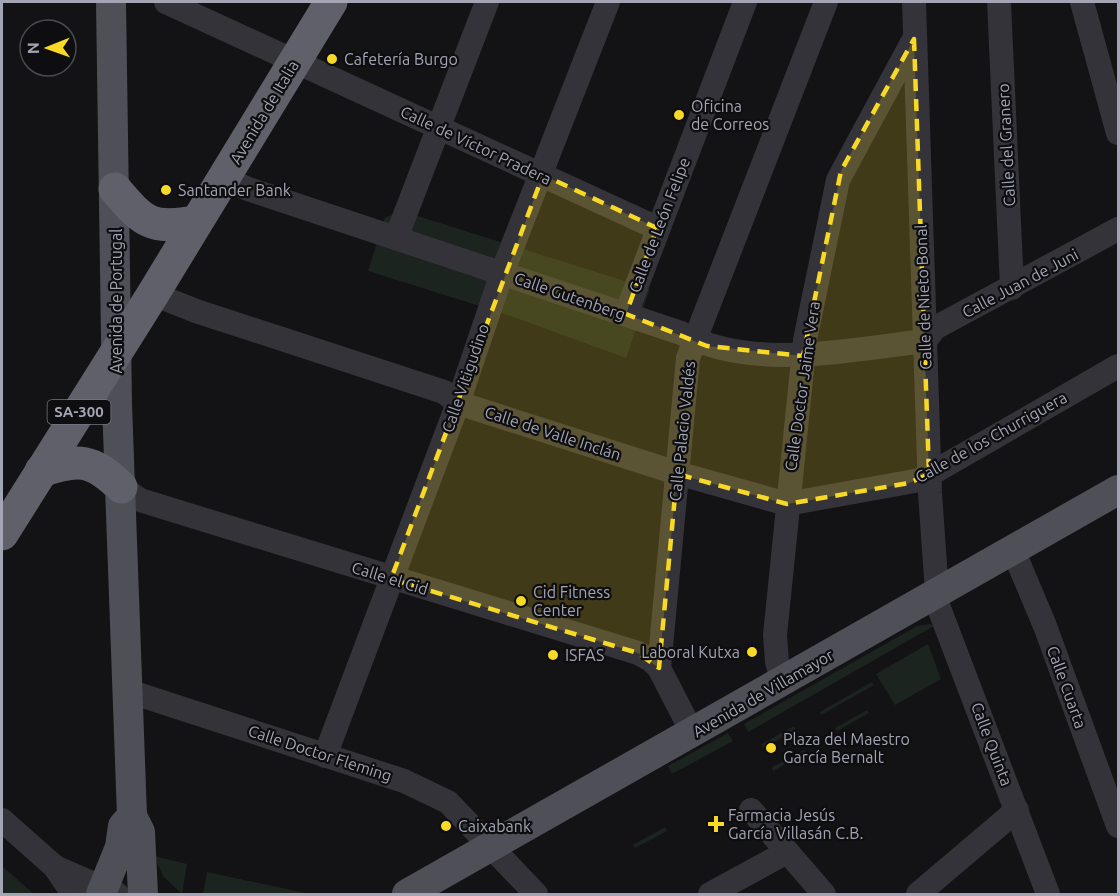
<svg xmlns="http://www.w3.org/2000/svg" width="1120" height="896" font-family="Ubuntu,sans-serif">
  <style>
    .green { fill: #1c241f }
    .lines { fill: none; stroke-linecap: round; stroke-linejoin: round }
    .minor { stroke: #333339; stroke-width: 24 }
    .major { stroke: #4f4f58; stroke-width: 30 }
    .highway { stroke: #5f606a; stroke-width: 33 }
    .marked { fill: #f8da26; fill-opacity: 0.2; stroke: #f8da26; stroke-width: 4.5; stroke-dasharray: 12 8; stroke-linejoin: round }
    .poi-dot { fill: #f8da26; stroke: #0e0d0f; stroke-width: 2 }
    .labels { text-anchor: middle; stroke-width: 4.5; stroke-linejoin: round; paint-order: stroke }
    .shield { fill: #0e0d0f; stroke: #767783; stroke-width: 1.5 }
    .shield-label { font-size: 15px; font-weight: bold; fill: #a3a5b5 }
    .poi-label { font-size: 16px; fill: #a3a5b5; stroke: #0e0d0f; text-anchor: start }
    .street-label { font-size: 16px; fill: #a3a5b5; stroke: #0e0d0f }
  </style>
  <rect width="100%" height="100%" fill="#131214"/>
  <!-- green -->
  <g class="green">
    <path d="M405 212 650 289 626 358 505 314 368 271 385 217Z"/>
    <path d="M930 624 934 626 748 732 744 724 917 626Z"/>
    <path d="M928 644 941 679 895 705 876 674Z"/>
    <path d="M872 682 874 685 821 715 820 712Z"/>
    <path d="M867 710 869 713 837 731 835 728Z"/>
    <path d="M794 726 796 730 763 748 762 744Z"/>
    <path d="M728 733 733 741 672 774 668 766Z"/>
    <path d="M804 750 806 753 773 771 772 767Z"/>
    <path d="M665 827 667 831 635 848 633 845Z"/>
    <path d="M154 856 187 864 182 894 163 876Z"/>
    <path d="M2 866 34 894H2Z"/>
    <path d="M207 872 310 894H203Z"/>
  </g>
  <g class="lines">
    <!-- minor -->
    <g class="minor">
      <path d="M166 2 657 228"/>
      <path d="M914 2 930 493 937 593"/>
      <path d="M999 2 1012 288"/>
      <path d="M1082 2 1118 133"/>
      <path d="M224 178 248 189 681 333C752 371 848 350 925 341L935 328 1118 229"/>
      <path d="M396 238 487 2"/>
      <path d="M153 294 196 311 444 392 458 403 677 473 787 504 920 480 1118 366"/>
      <path d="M626 314 745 2"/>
      <path d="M121 487 140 500 638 653 651 660 659 668 693 734"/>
      <path d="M1013 550 1045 626 1118 826"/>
      <path d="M934 595 1048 894"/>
      <path d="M659 668 688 358 826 2"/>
      <path d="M783 682 777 662 775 635 805 340 838 180 914 39"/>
      <path d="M128 691 404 781 448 802 536 894"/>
      <path d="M325 756 458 403 502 273 608 2"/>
      <path d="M751 810 824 894"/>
      <path d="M2 820 55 867 73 894"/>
      <path d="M55 867 117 894"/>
      <path d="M710 894 787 852"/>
      <path d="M918 894 1017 810"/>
    </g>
    <!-- major -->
    <g class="major">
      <path d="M111 2 117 404 132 816 140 832 143 894"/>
      <path d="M101 894 120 847 123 826 132 816"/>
      <path d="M407 894 1118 490"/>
    </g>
    <!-- highway -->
    <g class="highway">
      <path d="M115 189C143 222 151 230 195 222"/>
      <path d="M41 471C79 458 92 459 121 487"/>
      <path d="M2 534 153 294 331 2"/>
    </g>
  </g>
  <!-- marked area -->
  <path class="marked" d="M914 39 929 474 909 483 787 504 677 474 659 668 638 653 391 579 543 175 657 228 626 314 707 346 803 356 841 171Z"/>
  <!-- markers -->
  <g class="poi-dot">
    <circle cx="332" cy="59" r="6"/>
    <circle cx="679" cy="115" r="6"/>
    <circle cx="166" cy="190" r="6"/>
    <circle cx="521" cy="601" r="6"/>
    <circle cx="752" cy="652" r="6"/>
    <circle cx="553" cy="655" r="6"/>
    <circle cx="771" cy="748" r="6"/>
    <path d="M713 815h6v6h6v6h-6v6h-6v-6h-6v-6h6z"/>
    <circle cx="446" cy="826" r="6"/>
  </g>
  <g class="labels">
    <!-- shield labels -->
    <rect class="shield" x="47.5" y="400" width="63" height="24" rx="4.5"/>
    <g class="shield-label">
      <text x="79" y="417">SA-300</text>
    </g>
    <!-- poi labels -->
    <g class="poi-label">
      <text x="344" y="65">Cafetería Burgo</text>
      <text x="691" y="112">Oficina<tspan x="691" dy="18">de Correos</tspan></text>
      <text x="178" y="196">Santander Bank</text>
      <text x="533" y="598">Cid Fitness<tspan x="533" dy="18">Center</tspan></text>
      <text x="740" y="658" text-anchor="end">Laboral Kutxa</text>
      <text x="565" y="661">ISFAS</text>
      <text x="783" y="745">Plaza del Maestro<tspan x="783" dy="18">García Bernalt</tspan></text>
      <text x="728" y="821">Farmacia Jesús<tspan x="728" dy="18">García Villasán C.B.</tspan></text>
      <text x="458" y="832">Caixabank</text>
    </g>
    <!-- street labels -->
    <g class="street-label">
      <text transform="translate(264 112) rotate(-59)" y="6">Avenida de Italia</text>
      <text transform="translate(476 145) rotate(25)" y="6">Calle de Víctor Pradera</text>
      <text transform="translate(1006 145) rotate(-93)" y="6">Calle del Granero</text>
      <text transform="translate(659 225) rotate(-69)" y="6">Calle de León Felipe</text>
      <text transform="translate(1020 283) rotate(-28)" y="6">Calle Juan de Juni</text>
      <text transform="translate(570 296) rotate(19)" y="6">Calle Gutenberg</text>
      <text transform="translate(923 297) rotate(-92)" y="6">Calle de Nieto Bonal</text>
      <text transform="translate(116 301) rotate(-90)" y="6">Avenida de Portugal</text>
      <text transform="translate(465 378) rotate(-71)" y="6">Calle Vitigudino</text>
      <text transform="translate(802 386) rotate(-82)" y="6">Calle Doctor Jaime Vera</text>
      <text transform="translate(682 431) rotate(-84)" y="6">Calle Palacio Valdés</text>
      <text transform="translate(553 433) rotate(18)" y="6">Calle de Valle Inclán</text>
      <text transform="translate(991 437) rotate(-29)" y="6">Calle de los Churriguera</text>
      <text transform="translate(390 578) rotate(17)" y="6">Calle el Cid</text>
      <text transform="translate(1067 687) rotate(70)" y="6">Calle Cuarta</text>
      <text transform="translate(763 693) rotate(-30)" y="6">Avenida de Villamayor</text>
      <text transform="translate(992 744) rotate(69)" y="6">Calle Quinta</text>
      <text transform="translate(320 753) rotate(18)" y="6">Calle Doctor Fleming</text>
    </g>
  </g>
  <!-- border -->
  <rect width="1120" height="896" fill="none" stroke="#a3a5b5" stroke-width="6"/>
  <!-- north arrow -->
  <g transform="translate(48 48) rotate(269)"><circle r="28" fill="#0e0d0f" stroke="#4a4a51" stroke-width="1.5"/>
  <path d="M0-4.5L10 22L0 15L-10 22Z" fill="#f8da26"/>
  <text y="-9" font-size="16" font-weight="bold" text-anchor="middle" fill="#a3a5b5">N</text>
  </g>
</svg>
